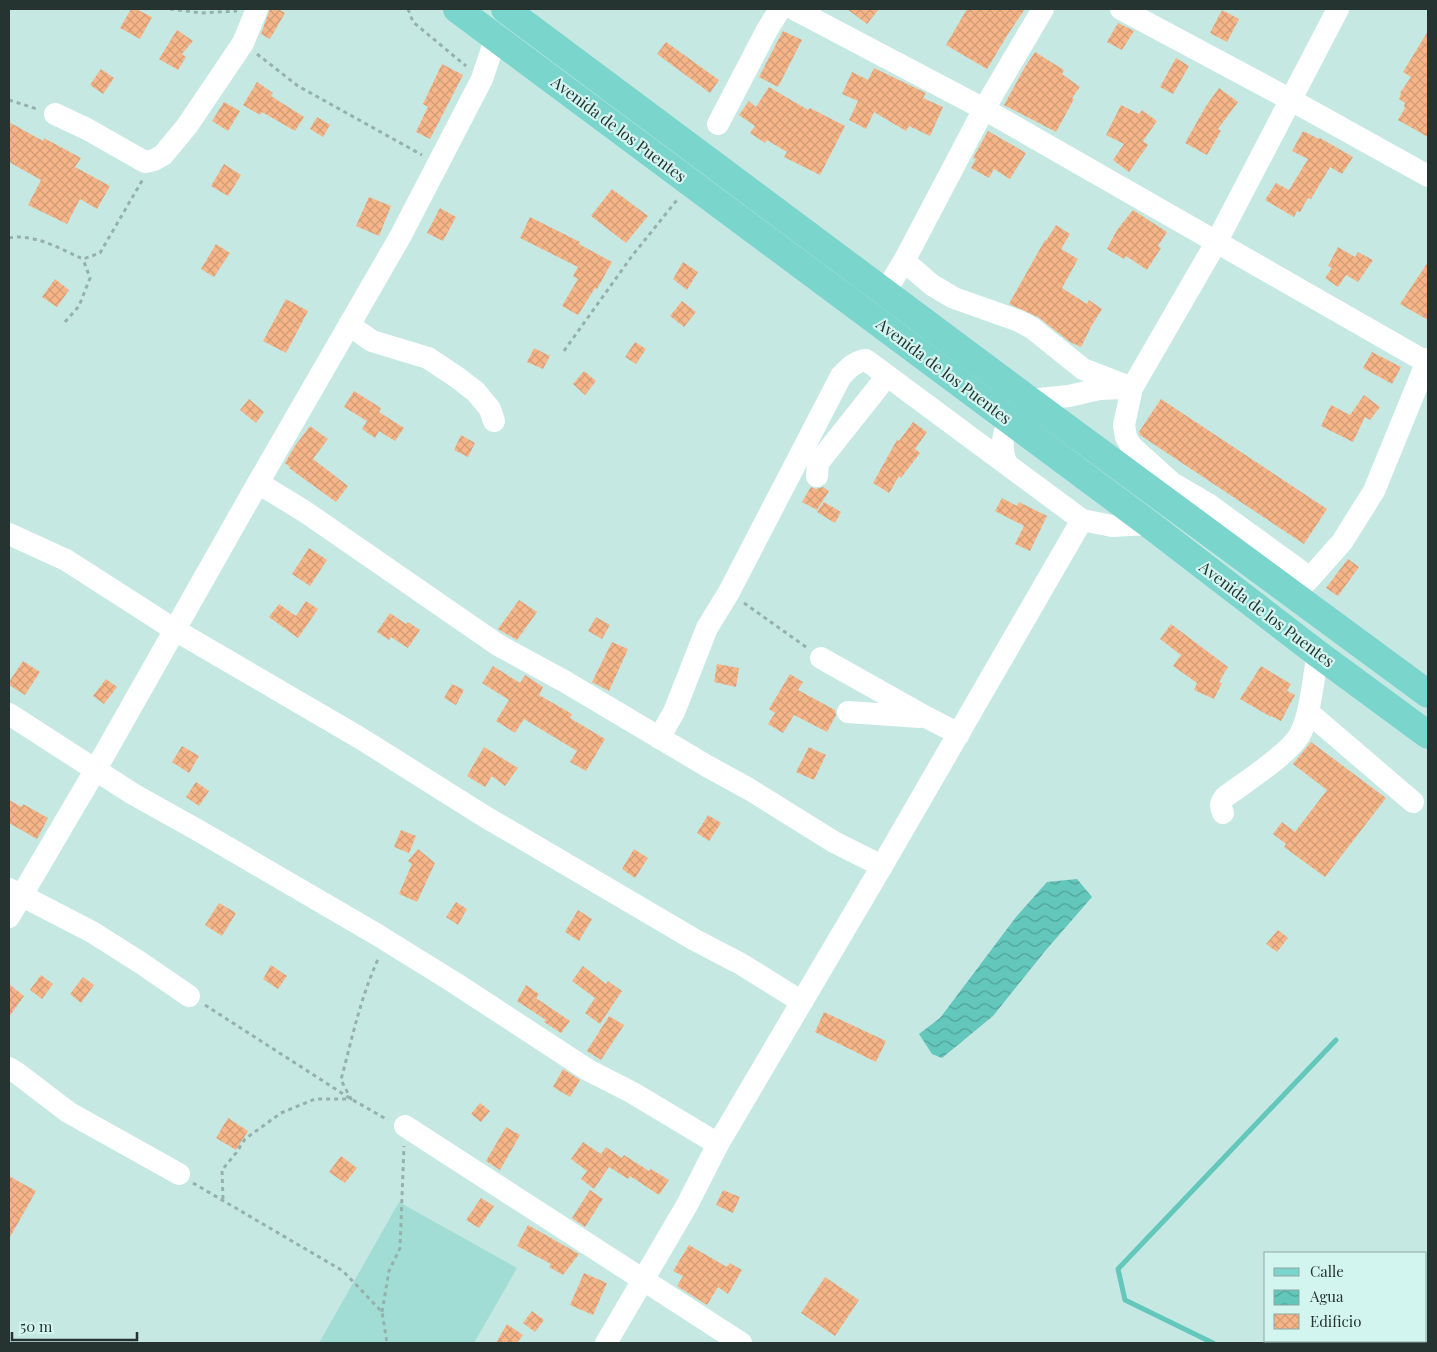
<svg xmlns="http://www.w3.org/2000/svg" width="1437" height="1352" font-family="'Playfair Display',serif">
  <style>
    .grass { fill: #a2ddd5 }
    .water { fill: url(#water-waves) }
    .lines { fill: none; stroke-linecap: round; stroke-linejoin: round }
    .stream { stroke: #63c7bb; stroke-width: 5 }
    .building { fill: url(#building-cross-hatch) }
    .path { stroke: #95b1ad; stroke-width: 3; stroke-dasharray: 4 4; stroke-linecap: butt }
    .minor { stroke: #fff; stroke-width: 22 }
    .major { stroke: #7ad5cd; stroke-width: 28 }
    .labels { text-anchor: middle; stroke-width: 4.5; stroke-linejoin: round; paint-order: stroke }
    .street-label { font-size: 16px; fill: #253331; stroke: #d3f5f0 }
  </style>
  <defs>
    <pattern id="water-waves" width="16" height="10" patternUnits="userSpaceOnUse" patternTransform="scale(1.25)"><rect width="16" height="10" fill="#63c7bb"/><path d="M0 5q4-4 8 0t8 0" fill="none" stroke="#51a299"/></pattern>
    <pattern id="building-cross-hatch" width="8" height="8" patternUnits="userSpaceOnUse" patternTransform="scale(1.25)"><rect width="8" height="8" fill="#f5b588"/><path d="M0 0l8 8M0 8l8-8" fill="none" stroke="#d29c76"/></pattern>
  </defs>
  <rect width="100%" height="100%" fill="#c6e8e3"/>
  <!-- grass -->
  <path class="grass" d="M399 1202 517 1268 474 1343H319Z"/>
  <!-- water -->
  <path class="water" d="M1077 879 1092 897 1046 950 993 1016 942 1058 932 1054 919 1034 940 1018 1016 917 1047 882Z"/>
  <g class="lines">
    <!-- stream -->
    <path class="stream" d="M1213 1343 1125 1300 1118 1269 1336 1040"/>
  </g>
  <!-- building -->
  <g class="building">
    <path d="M131 9H136L152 17 140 39 120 28Z"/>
    <path d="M270 9H278L285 13 270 39 261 34Z"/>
    <path d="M847 9H879L867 24Z"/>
    <path d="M967 9H1025L1008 34 987 69 946 45Z"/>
    <path d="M1222 10 1239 19 1227 42 1210 33Z"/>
    <path d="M1118 23 1134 31 1122 50 1107 42Z"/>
    <path d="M177 30 193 41 182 54 186 57 178 70 159 59Z"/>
    <path d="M783 31 802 40 778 87 759 77Z"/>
    <path d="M1428 31V137L1398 120 1405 108 1404 106 1405 103 1399 99 1401 94 1400 93 1411 77 1403 72Z"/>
    <path d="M666 42 719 80 710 93 657 54Z"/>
    <path d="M1035 52 1064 70 1062 74 1080 87 1072 98 1074 99 1056 132 1004 105 1025 67Z"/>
    <path d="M1176 58 1189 66 1173 94 1160 87Z"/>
    <path d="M442 64 463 75 430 139 416 132 428 107 423 104Z"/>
    <path d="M874 68 926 93 923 98 943 107 930 136 909 126 906 131 874 112 866 129 849 120 858 101 842 94 852 72 868 80Z"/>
    <path d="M101 69 114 78 103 94 90 85Z"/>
    <path d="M257 82 273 93 271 96 304 117 295 131 262 112 260 115 243 105Z"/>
    <path d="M769 87 808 110 810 108 845 126 820 175 784 157 787 152 767 140 765 143 750 133 755 126 739 115 749 101 756 107Z"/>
    <path d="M1219 88 1238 102 1218 129 1221 131 1207 155 1185 143 1206 106Z"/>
    <path d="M224 102 240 111 228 131 212 121Z"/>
    <path d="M1121 105 1139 114 1142 110 1157 121 1143 141 1148 145 1129 172 1113 160 1124 144 1106 135Z"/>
    <path d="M317 117 330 125 323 137 310 129Z"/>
    <path d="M9 122 43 141 44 138 81 158 75 167 110 186 97 209 80 199 67 224 28 205 41 180 9 162Z"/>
    <path d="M988 131 1026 153 1010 179 994 169 989 178 971 168 976 159 973 158Z"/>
    <path d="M1303 131 1319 139 1320 138 1353 157 1342 174 1330 167 1311 199 1308 198 1300 212 1297 211 1294 217 1265 200 1276 183 1289 190 1308 159 1292 151Z"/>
    <path d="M224 164 241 175 228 196 211 186Z"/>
    <path d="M612 189 648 216 626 243 591 216Z"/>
    <path d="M369 197 391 206 379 236 356 226Z"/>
    <path d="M440 208 456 217 443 241 427 233Z"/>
    <path d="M1133 210 1167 232 1158 246 1161 248 1147 270 1126 256 1124 259 1107 249 1117 230Z"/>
    <path d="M530 217 580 242 579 244 612 262 597 289 595 288 578 315 562 306 578 279 573 276 578 267 520 238Z"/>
    <path d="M1056 225 1070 234 1061 249 1078 259 1062 288 1087 304 1089 300 1102 309 1092 325 1081 347 1070 342 1038 317 1009 304 1045 240 1046 241Z"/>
    <path d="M216 244 230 253 214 277 201 269Z"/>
    <path d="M1338 247 1355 257 1358 252 1373 260 1358 282 1346 275 1338 287 1325 278 1332 268 1328 266Z"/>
    <path d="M683 262 698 272 687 290 673 279Z"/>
    <path d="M1428 262V320L1400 304Z"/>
    <path d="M55 279 69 290 57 307 42 297Z"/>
    <path d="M286 299 308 311 286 353 263 341Z"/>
    <path d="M682 301 696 312 684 327 670 316Z"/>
    <path d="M635 342 646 349 636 364 625 357Z"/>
    <path d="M534 348 550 356 543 369 527 362Z"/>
    <path d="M1372 352 1401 367 1392 384 1363 368Z"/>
    <path d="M584 371 596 381 585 395 573 384Z"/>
    <path d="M354 391 381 408 379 412 404 428 395 441 379 431 375 438 362 429 367 421 344 407Z"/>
    <path d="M1364 395 1380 407 1370 420 1365 417 1353 442 1321 426 1331 405 1350 415Z"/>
    <path d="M249 399 264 412 256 423 240 410Z"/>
    <path d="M1161 399 1327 509 1304 544 1140 435 1139 432Z"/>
    <path d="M913 422 927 432 915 449 920 453 901 478 899 476 889 493 873 483 897 440 899 441Z"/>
    <path d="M310 426 328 439 313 459 348 486 336 502 289 468 290 467 285 463 295 446Z"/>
    <path d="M461 435 475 443 468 457 454 450Z"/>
    <path d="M811 487 816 489 823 487 829 491 817 510 802 502Z"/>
    <path d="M1002 498 1017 506 1019 502 1047 516 1030 551 1015 544 1024 526 995 511Z"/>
    <path d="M824 502 841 512 835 523 817 512Z"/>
    <path d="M309 548 327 560 310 586 292 574Z"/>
    <path d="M1348 559 1359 567 1338 596 1326 588Z"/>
    <path d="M519 600 537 612 517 640 498 629Z"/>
    <path d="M306 601 318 609 298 638 269 617 279 604 296 616Z"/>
    <path d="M390 613 406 624 408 622 420 630 408 648 391 637 389 640 377 632Z"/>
    <path d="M596 617 610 625 602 639 588 631Z"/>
    <path d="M1171 624 1228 667 1219 682 1222 683 1214 699 1194 690 1197 683 1173 666 1181 655 1160 639Z"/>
    <path d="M612 642 628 649 609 691 592 682Z"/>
    <path d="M23 661 40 672 25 695 9 685V682Z"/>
    <path d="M717 664 739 668 736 687 714 682Z"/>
    <path d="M493 666 520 683 525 675 543 687 539 695 572 714 570 718 605 739 586 771 570 762 577 751 524 719 515 733 496 721 509 700 482 683Z"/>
    <path d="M1261 666 1291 684 1287 691 1295 695 1281 721 1271 716V717L1240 699Z"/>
    <path d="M790 674 803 682 798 690 835 710 836 715 827 732 794 715 783 733 768 724 775 713 769 709Z"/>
    <path d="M106 679 117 687 104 704 93 696Z"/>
    <path d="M452 684 464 690 456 705 444 698Z"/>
    <path d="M1311 742 1386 798 1325 877 1284 847 1286 844 1273 834 1282 822 1295 832 1327 790 1293 764Z"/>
    <path d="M182 746 199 756 189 773 172 762Z"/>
    <path d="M484 747 518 768 505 786 492 776 485 787 467 776Z"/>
    <path d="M809 747 826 755 814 780 796 772Z"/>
    <path d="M196 782 209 791 199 806 186 797Z"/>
    <path d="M9 800 22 807 23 804 48 818 37 839 9 823Z"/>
    <path d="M708 815 721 823 709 841 697 833Z"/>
    <path d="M401 830 416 836 409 853 394 847Z"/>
    <path d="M418 849 435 863 417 902 399 894 412 864 408 861Z"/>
    <path d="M634 849 648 858 635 878 622 869Z"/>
    <path d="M456 902 467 909 458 925 446 917Z"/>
    <path d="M219 903 236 913 222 936 205 925Z"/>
    <path d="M578 910 592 919 579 941 565 932Z"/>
    <path d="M1278 930 1288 938 1277 952 1266 944Z"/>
    <path d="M271 965 287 976 278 989 263 979Z"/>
    <path d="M583 966 606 984 608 981 622 991 600 1024 585 1013 595 998 572 981Z"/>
    <path d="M41 975 53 984 42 999 30 990Z"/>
    <path d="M83 977 94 985 81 1003 70 994Z"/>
    <path d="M9 984 24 996 9 1017Z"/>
    <path d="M526 985 539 994 536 998 570 1021 561 1033 544 1022 546 1020 517 1001Z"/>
    <path d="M824 1012 886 1041 876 1062 815 1032Z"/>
    <path d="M609 1016 624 1025 601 1060 587 1051Z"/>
    <path d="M563 1069 580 1080 570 1097 553 1087Z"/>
    <path d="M480 1103 490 1111 481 1122 471 1114Z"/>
    <path d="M228 1118 248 1131 236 1150 216 1138Z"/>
    <path d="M506 1127 520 1135 500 1170 486 1161Z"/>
    <path d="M583 1142 601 1154 606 1147 622 1158 624 1155 649 1171 651 1169 669 1180 659 1195 630 1176 628 1179 609 1167 594 1189 581 1179 587 1171 571 1159Z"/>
    <path d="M341 1156 357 1168 345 1183 329 1172Z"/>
    <path d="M9 1176 36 1191 9 1239Z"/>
    <path d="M590 1190 603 1199 585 1227 572 1218Z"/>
    <path d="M723 1190 740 1197 733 1213 716 1205Z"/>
    <path d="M481 1198 494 1206 479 1228 466 1220Z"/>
    <path d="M528 1225 579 1254 563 1275 549 1267 551 1264 517 1246Z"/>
    <path d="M689 1245 727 1267 730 1263 742 1270 728 1294 718 1287 707 1305 677 1286 683 1276 673 1271Z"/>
    <path d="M584 1273 607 1283 593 1315 570 1305Z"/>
    <path d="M825 1277 859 1300 835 1336 801 1313Z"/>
    <path d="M532 1311 544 1320 535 1332 523 1323Z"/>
    <path d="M507 1324 523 1335 517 1343H496Z"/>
  </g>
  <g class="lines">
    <!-- path -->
    <g class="path">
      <path d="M170 9 201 13 237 11"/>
      <path d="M408 9 413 22 466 66"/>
      <path d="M257 54 298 86 422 155"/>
      <path d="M9 100 37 109"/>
      <path d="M9 238C33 233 61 249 83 259L100 253 143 179"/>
      <path d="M65 322 79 306 90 278 83 259"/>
      <path d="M564 351 632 256 677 200"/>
      <path d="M744 603 806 647"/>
      <path d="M205 1005 351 1099 388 1120"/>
      <path d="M193 1183 343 1271 382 1312 387 1343"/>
      <path d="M223 1199 222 1170 236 1153 245 1139 281 1113 315 1099H351L341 1080C352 1038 361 996 379 957"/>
      <path d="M382 1312 389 1271 400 1248 404 1146"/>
    </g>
    <!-- minor -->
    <g class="minor">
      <path d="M794 9 984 109 1428 363"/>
      <path d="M1121 9 1291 100 1428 176"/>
      <path d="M55 114 87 129 145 162 154 160 163 155 187 126 243 43 257 9"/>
      <path d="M718 124 767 30 780 9"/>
      <path d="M904 261 932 285 954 298 1019 321 1032 328 1083 369 1132 388"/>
      <path d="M885 292 904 261 984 109 1043 9"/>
      <path d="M349 325 372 341 428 358 458 378 476 392 490 409 494 421"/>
      <path d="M1029 400 1069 396 1099 389 1123 388"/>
      <path d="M1006 462C1000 447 1003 435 1009 419"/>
      <path d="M817 476 818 463 887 376"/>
      <path d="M258 483 304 511 498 645 564 681 707 766 749 789 834 842 882 866"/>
      <path d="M9 534 66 560 175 630 360 738 484 816 695 940 741 964 802 1002"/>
      <path d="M1310 578 1208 504 1172 483 1131 446 1126 437 1124 425 1132 388 1217 241 1338 9"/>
      <path d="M1299 589 1310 578 1342 542 1374 491 1428 359"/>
      <path d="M821 658 926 717 959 734"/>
      <path d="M848 712 920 717"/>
      <path d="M1308 712 1413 802"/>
      <path d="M9 714 133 794 201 832 376 934 455 983 588 1070 633 1093 718 1144"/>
      <path d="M659 738 674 712 707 628 729 592 841 376C848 369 855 361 866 360L1082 520 1112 526 1149 524"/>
      <path d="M1223 813C1220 806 1220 803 1225 797 1244 783 1287 755 1299 736 1311 716 1313 677 1318 654"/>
      <path d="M9 889 92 932 141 963 189 996"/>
      <path d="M9 917 96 769 258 483 400 237 482 79 496 37"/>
      <path d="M9 1068 17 1073 68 1112 179 1174"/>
      <path d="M405 1126 741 1343"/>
      <path d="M606 1343 687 1205 718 1144 882 866 1082 520"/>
    </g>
    <!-- major -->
    <g class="major">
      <path d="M457 9 1149 524 1318 654 1428 735"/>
      <path d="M505 9 1029 400 1428 694"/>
    </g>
  </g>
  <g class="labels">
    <!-- street labels -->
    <g class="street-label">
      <text transform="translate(619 129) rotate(37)" y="6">Avenida de los Puentes</text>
      <text transform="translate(944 371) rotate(37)" y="6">Avenida de los Puentes</text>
      <text transform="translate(1267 614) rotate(37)" y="6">Avenida de los Puentes</text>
    </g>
  </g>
  <!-- border -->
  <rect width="1437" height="1352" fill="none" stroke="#253331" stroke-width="20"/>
  <!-- legend -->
  <rect x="1264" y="1252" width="162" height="90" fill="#d3f5f0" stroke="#8da7a4"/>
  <rect x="1274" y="1268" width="25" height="8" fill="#7ad5cd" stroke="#8da7a4"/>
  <text x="1310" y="1277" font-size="15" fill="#253331">Calle</text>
  <rect x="1274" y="1290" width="25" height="15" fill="url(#water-waves)" stroke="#8da7a4"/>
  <text x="1310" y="1302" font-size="15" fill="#253331">Agua</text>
  <rect x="1274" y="1314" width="25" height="15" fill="url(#building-cross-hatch)" stroke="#8da7a4"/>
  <text x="1310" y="1327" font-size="15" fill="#253331">Edificio</text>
  <!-- scale -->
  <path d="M12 1332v8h125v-8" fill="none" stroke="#253331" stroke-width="2.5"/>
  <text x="20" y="1332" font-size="15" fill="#253331" stroke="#d3f5f0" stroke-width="4" paint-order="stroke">50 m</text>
</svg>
